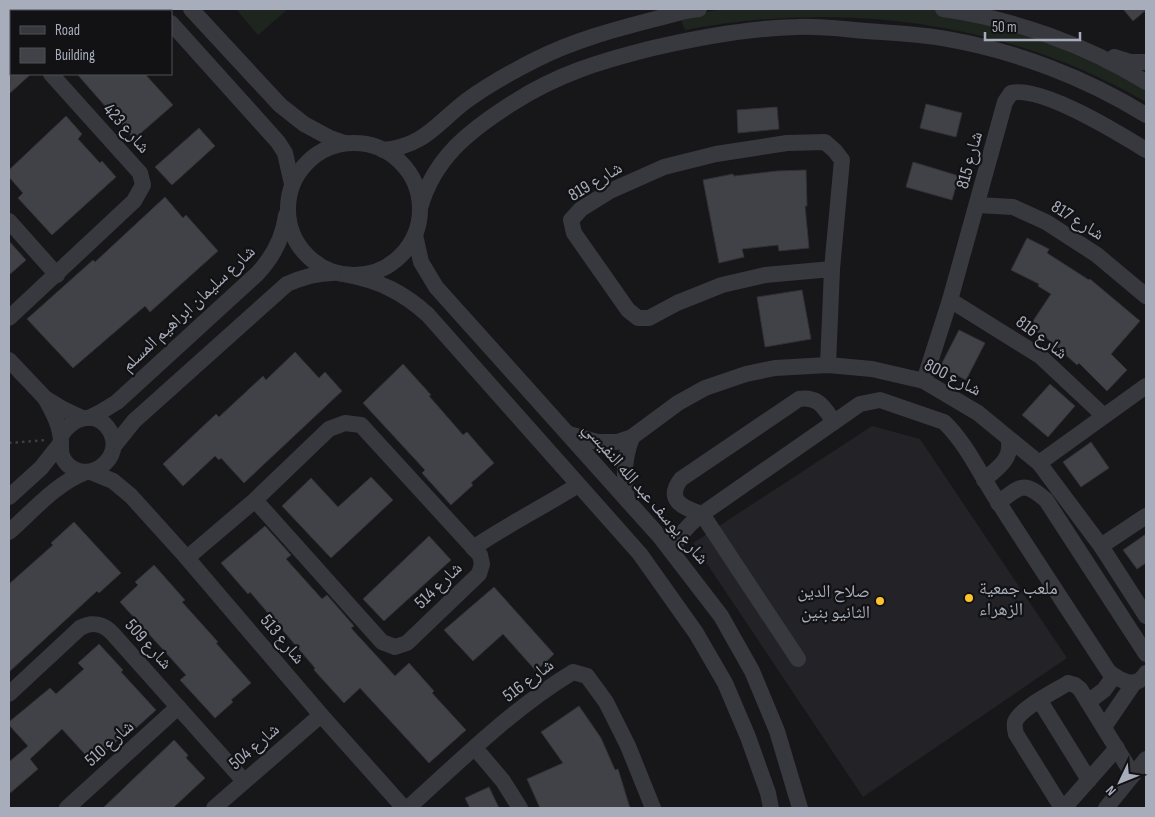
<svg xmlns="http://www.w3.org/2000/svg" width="1155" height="817" font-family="'Sofia Sans Condensed','Noto Naskh Arabic',sans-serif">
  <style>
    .built { fill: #232327 }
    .garden { fill: #1d251e }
    .building { fill: #414247; stroke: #313136 }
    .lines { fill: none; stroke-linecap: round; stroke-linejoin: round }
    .path { stroke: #3e3f46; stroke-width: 2.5; stroke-dasharray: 2.5 4; stroke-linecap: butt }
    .minor { stroke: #38383f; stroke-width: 16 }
    .poi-dot { fill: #ffc42a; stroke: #121215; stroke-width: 2 }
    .labels { text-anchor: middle; stroke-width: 4.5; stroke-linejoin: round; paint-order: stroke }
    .street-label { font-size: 18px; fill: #a8adbb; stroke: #121215 }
    .poi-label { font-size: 18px; fill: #a8adbb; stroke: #121215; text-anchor: start }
  </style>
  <rect width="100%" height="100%" fill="#17171a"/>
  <!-- built -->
  <path class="built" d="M872 426 920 439 1067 658 863 797 693 543Z"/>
  <!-- garden -->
  <g class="garden">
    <path d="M236 9H288L258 35Z"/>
    <path d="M722 9H931L943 11 1017 29 1146 86V102C1005 21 844 0 685 30L680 17Z"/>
  </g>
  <!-- building -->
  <g class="building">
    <path d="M1123 9H1146V10L1133 21Z"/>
    <path d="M9 74H31L9 94Z"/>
    <path d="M77 74H145L173 105 134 139Z"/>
    <path d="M926 104 962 113 956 137 920 128Z"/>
    <path d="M777 107 779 129 738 133 737 110Z"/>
    <path d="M66 116 82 134 78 139 100 163 102 161 116 177 52 235 18 198 23 193 9 177V170Z"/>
    <path d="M199 128 215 146 172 185 155 167Z"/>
    <path d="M913 162 959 176 952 200 906 187Z"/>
    <path d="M806 170 807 206H805L809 248 779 251 778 245 742 249 744 257 719 263 703 180 733 174 734 176 777 171Z"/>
    <path d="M165 197 183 218 186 215 218 251 150 312 145 306 73 368 27 319 93 260 95 262Z"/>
    <path d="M1027 238 1049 249 1047 253 1089 280 1090 279 1140 321 1111 354 1127 370 1107 391 1079 363 1077 365 1048 339 1029 327 1051 294 1038 286 1039 284 1011 270Z"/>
    <path d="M9 241 26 260 9 275Z"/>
    <path d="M802 290 811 339 765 347 757 297Z"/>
    <path d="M959 330 985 343 966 380 940 367Z"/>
    <path d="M295 352 319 378 325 372 342 391 244 483 221 458 219 460 215 456 183 486 163 464 216 414 219 417 263 376 266 380Z"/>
    <path d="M403 364 431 395 429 396 463 435 467 432 494 463 471 483 473 485 451 505 422 473 425 470 363 403Z"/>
    <path d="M1050 384 1075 406 1048 437 1022 415Z"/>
    <path d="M1091 442 1109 468 1081 487 1063 462Z"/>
    <path d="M371 477 393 500 331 558 282 506 311 478 338 507Z"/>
    <path d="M74 522 121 573 99 593 97 591 9 672V584L53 545 51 543Z"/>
    <path d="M265 526 291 555 286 559 322 599 327 595 354 626 351 628 395 676 409 663 434 691 432 693 466 730 429 763 360 688 344 703 314 670 315 668 250 592 248 594 221 563Z"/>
    <path d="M1146 534V563L1137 569 1123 550Z"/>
    <path d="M429 536 451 560 384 621 363 599Z"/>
    <path d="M154 565 185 600 182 602 218 642 216 643 251 683 231 700 233 702 215 718 180 680 186 675 120 602 138 585 135 582Z"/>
    <path d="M494 587 554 654 536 671 503 634 473 661 444 630Z"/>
    <path d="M99 644 123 670 121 672 156 710 136 728 135 726 116 742 93 763 62 729 30 759 38 769 9 794V762L28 746 9 725V722L50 688 56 694 84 669 78 663Z"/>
    <path d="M579 706 601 738 615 770 618 769 630 808H540L527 779 563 763 541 732Z"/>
    <path d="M174 740 188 755 186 758 205 778 173 808H103Z"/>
    <path d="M489 787 499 808H470L465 798Z"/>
  </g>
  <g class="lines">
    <!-- path -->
    <path class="path" d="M9 443 46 440"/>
    <!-- minor -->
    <g class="minor">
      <path d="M158 9 160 11"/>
      <path d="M191 9 280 105 304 124 330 138 345 143"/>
      <path d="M943 9C1014 19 1086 45 1146 82"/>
      <path d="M171 23 278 142 285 153 292 184"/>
      <path d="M9 26 11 29"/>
      <path d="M1114 57 1130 62H1146"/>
      <circle cx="354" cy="209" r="66"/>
      <path d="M383 150C424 146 435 125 466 101 488 85 513 71 537 59 584 35 635 25 685 11L699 9"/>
      <path d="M977 205 1013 207 1046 222 1097 255 1146 296"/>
      <path d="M420 208C434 158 469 131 511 104 557 74 601 61 653 48 700 37 748 28 797 27 820 26 843 29 866 31 893 33 920 34 947 39 1016 51 1086 78 1146 115"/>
      <path d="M9 221 57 275"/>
      <path d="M415 235 421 262 436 287 661 538 721 616 752 671 777 731 800 808"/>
      <path d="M348 275C380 281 404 293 428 315L640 554 696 633 725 683 748 737 768 793 771 808"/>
      <path d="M950 300 1040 356 1103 415"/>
      <path d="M9 318 134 201 143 185 140 173 51 74"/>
      <path d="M9 360 45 398 63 409 82 418"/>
      <path d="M828 365 832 269 842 160 835 151 825 142 787 143 716 154 664 167 610 191 581 209 571 220 574 233 628 310 638 318H649L677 303 722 285 765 275 832 269"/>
      <path d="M924 381 950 300 1005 102 1011 93C1041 85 1120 134 1146 150"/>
      <path d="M45 398C51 409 58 420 60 433 63 445 57 454 68 465 90 485 125 457 110 431 97 409 72 417 61 436"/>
      <path d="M89 418 99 413 117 402 257 274C273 257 283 239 286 215"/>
      <path d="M569 434 597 442H617L632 437 678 403 705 388 746 374 775 368 828 365 872 369 924 381 978 413 1039 463 1101 546 1146 616"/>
      <path d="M114 446 134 421 287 284C303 277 316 273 333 273"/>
      <path d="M1039 463 1146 386"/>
      <path d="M91 472 113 481 131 496 187 558 321 715 404 808"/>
      <path d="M984 480C998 468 1014 458 1008 438"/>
      <path d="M9 497 41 468 60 444"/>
      <path d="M627 500C624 474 623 462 632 437"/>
      <path d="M998 503C1021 486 1023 480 1046 500L1146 654"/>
      <path d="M9 532C33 511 55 484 86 472"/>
      <path d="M1101 546 1146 516"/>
      <path d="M473 548C507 525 543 507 578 485"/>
      <path d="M672 552C679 535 688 525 702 514L860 404 880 400 944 422C966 443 980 474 997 500 1034 558 1072 615 1109 672 1121 681 1136 690 1146 673"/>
      <path d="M187 558 255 500 329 429 345 423 361 425 480 555 482 564 479 574 407 643 395 647 382 642 255 500"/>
      <path d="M798 659 702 514C683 508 665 500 681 479L799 399C819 396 824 408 834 422"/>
      <path d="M9 694 80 628C92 621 104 624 113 634L244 781"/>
      <path d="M1040 701 1089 780"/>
      <path d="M1088 702 1104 690 1114 676"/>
      <path d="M1104 727 1134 683"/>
      <path d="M475 748 503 781 520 808"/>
      <path d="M67 808 178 707"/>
      <path d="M214 808 321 715"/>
      <path d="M408 808C460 761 512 709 573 672L587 676 606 702 628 746 653 808"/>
      <path d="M1062 808 1016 734C1015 730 1014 726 1015 722 1020 708 1055 691 1068 683L1075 685 1080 689 1133 775"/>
      <path d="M1064 808 1117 748"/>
      <path d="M1106 808 1146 759"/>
    </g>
  </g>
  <!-- markers -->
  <g class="poi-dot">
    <circle cx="969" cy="598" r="5"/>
    <circle cx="880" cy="601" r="5"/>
  </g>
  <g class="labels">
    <!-- street labels -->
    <g class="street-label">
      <text transform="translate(127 128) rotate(48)" y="6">شارع 423</text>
      <text transform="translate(969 160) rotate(-75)" y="6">شارع 815</text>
      <text transform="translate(595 181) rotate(-31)" y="6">شارع 819</text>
      <text transform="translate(1078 220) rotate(32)" y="6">شارع 817</text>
      <text transform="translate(188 308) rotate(-43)" y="6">شارع سليمان ابراهيم المسلم</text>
      <text transform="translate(1042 337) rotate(37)" y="6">شارع 816</text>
      <text transform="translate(953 377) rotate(27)" y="6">شارع 800</text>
      <text transform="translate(646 493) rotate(49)" y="6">شارع يوسف عبد الله النفيسي</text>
      <text transform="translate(438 585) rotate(-44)" y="6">شارع 514</text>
      <text transform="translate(283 639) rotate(50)" y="6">شارع 513</text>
      <text transform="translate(149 644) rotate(48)" y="6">شارع 509</text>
      <text transform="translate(528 680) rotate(-37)" y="6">شارع 516</text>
      <text transform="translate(109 743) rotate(-42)" y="6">شارع 510</text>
      <text transform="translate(254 746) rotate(-41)" y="6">شارع 504</text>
    </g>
    <!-- poi labels -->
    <g class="poi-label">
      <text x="979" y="594">ملعب جمعية<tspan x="979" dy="21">الزهراء</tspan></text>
      <text x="870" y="597" text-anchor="end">صلاح الدين<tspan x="870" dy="21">الثانيو بنين</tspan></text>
    </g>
  </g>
  <!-- border -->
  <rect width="1155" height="817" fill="none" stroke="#a8adbb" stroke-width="20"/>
  <!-- legend -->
  <rect x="10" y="10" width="162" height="65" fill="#121215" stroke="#4e5057"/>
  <rect x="20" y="26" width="25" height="8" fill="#38383f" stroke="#4e5057"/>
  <text x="55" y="35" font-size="15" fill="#a8adbb">Road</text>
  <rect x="20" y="48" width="25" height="15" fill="#414247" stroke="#4e5057"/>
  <text x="55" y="60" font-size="15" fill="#a8adbb">Building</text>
  <!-- north arrow -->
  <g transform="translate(1120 782) rotate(227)" stroke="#121215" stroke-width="4" paint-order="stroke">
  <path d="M0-4L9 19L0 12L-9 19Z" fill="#a8adbb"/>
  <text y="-8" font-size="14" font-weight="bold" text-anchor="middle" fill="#a8adbb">N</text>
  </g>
  <!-- scale -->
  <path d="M985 32v8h95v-8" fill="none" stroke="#a8adbb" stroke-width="2.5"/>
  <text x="992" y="32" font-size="15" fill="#a8adbb" stroke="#121215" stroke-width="4" paint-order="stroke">50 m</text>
</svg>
